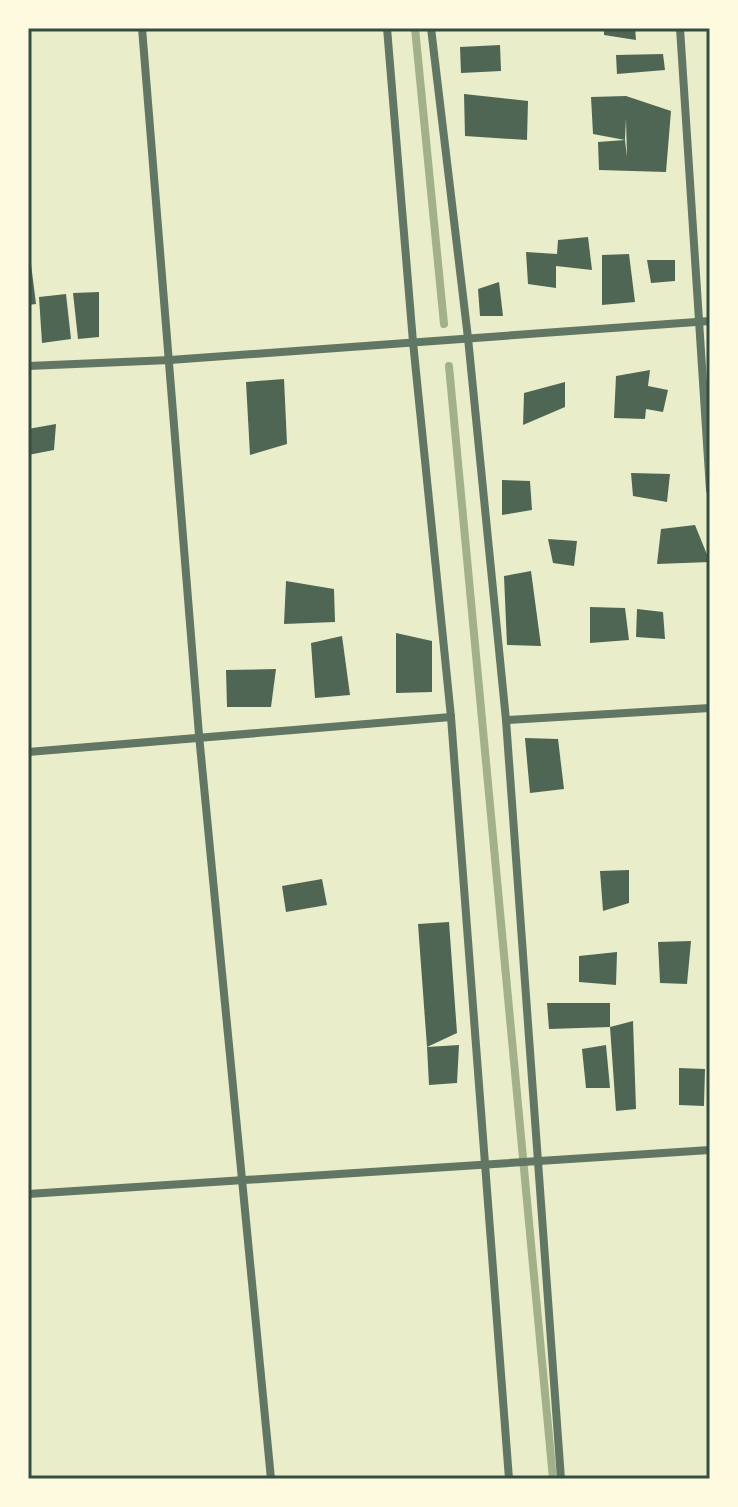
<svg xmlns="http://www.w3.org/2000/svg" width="738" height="1507" font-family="'Nunito Sans',sans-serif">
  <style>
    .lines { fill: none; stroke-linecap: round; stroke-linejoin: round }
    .stream { stroke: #a3b18a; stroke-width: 8 }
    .building { fill: #4f6655 }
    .minor { stroke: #617663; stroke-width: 8 }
    .neatline { fill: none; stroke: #344e41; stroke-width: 3 }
  </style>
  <rect width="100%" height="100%" fill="#e9edc9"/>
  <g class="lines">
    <!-- stream -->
    <g class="stream">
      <path d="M415 28 444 324"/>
      <path d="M449 366 553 1479"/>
    </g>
  </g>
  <!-- building -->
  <g class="building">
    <path d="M604 28H635L636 40 604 35Z"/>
    <path d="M500 45 501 71 461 73 460 47Z"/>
    <path d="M663 54 665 70 617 74 616 55Z"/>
    <path d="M464 94 528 101 527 140 465 136Z"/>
    <path d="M626 96 671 111 666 172 599 170 598 142 625 140 627 157 626 118 625 140 593 134 591 97Z"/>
    <path d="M588 237 592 270 556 266V288L528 284 526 252 557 254 558 240Z"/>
    <path d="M629 254 635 302 602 305V255Z"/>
    <path d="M647 260H675V281L651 283Z"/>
    <path d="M28 264H31L36 304 28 305Z"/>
    <path d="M499 282 503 316H480L478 289Z"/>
    <path d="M99 292V337L78 339 73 293Z"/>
    <path d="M66 294 71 339 42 343 39 297Z"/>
    <path d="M650 370 648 386 668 390 663 412 646 409 645 419 614 418 616 376Z"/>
    <path d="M284 379 287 444 250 455 246 382Z"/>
    <path d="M565 382V407L523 425 524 393Z"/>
    <path d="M56 424 54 450 28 455V429Z"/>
    <path d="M631 473 670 474 667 502 633 496Z"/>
    <path d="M502 480 530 481 532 510 502 515Z"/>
    <path d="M695 525 710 562 657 564 661 529Z"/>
    <path d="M548 539 577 541 574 566 553 563Z"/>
    <path d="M531 571 541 646 507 645 504 576Z"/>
    <path d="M286 581 334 589 335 622 284 624Z"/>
    <path d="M590 607 625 608 629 640 590 643Z"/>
    <path d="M637 609 663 612 665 639 636 637Z"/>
    <path d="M396 633 432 641V692L396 693Z"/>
    <path d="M342 636 350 695 315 698 311 643Z"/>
    <path d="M276 669 271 707H227L226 670Z"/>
    <path d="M525 738 558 739 564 789 530 793Z"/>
    <path d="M629 870V903L603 911 600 871Z"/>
    <path d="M322 879 327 905 286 912 282 886Z"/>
    <path d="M449 922 457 1033 427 1047 418 924Z"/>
    <path d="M691 941 687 984 660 983 658 942Z"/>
    <path d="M617 952 616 985 579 982V956Z"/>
    <path d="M547 1003H610V1027L549 1029Z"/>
    <path d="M633 1021 636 1109 616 1111 610 1027Z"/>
    <path d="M459 1045 457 1083 429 1085 427 1047Z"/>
    <path d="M606 1045 610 1088H586L582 1049Z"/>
    <path d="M679 1068 705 1069 704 1106 679 1105Z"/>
  </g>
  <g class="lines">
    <!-- minor -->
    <g class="minor">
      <path d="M142 28 199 735 271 1479"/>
      <path d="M387 28 413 342 451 717 509 1479"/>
      <path d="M431 28 468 338 506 720 561 1479"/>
      <path d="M680 28 710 490"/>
      <path d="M28 366 170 360 710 321"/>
      <path d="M506 720 710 708"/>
      <path d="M28 752 451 717"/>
      <path d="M28 1194 710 1150"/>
    </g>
  </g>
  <!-- border -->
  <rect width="738" height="1507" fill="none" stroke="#fefae0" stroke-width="60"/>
  <rect x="30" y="30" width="678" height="1447" class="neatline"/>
</svg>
